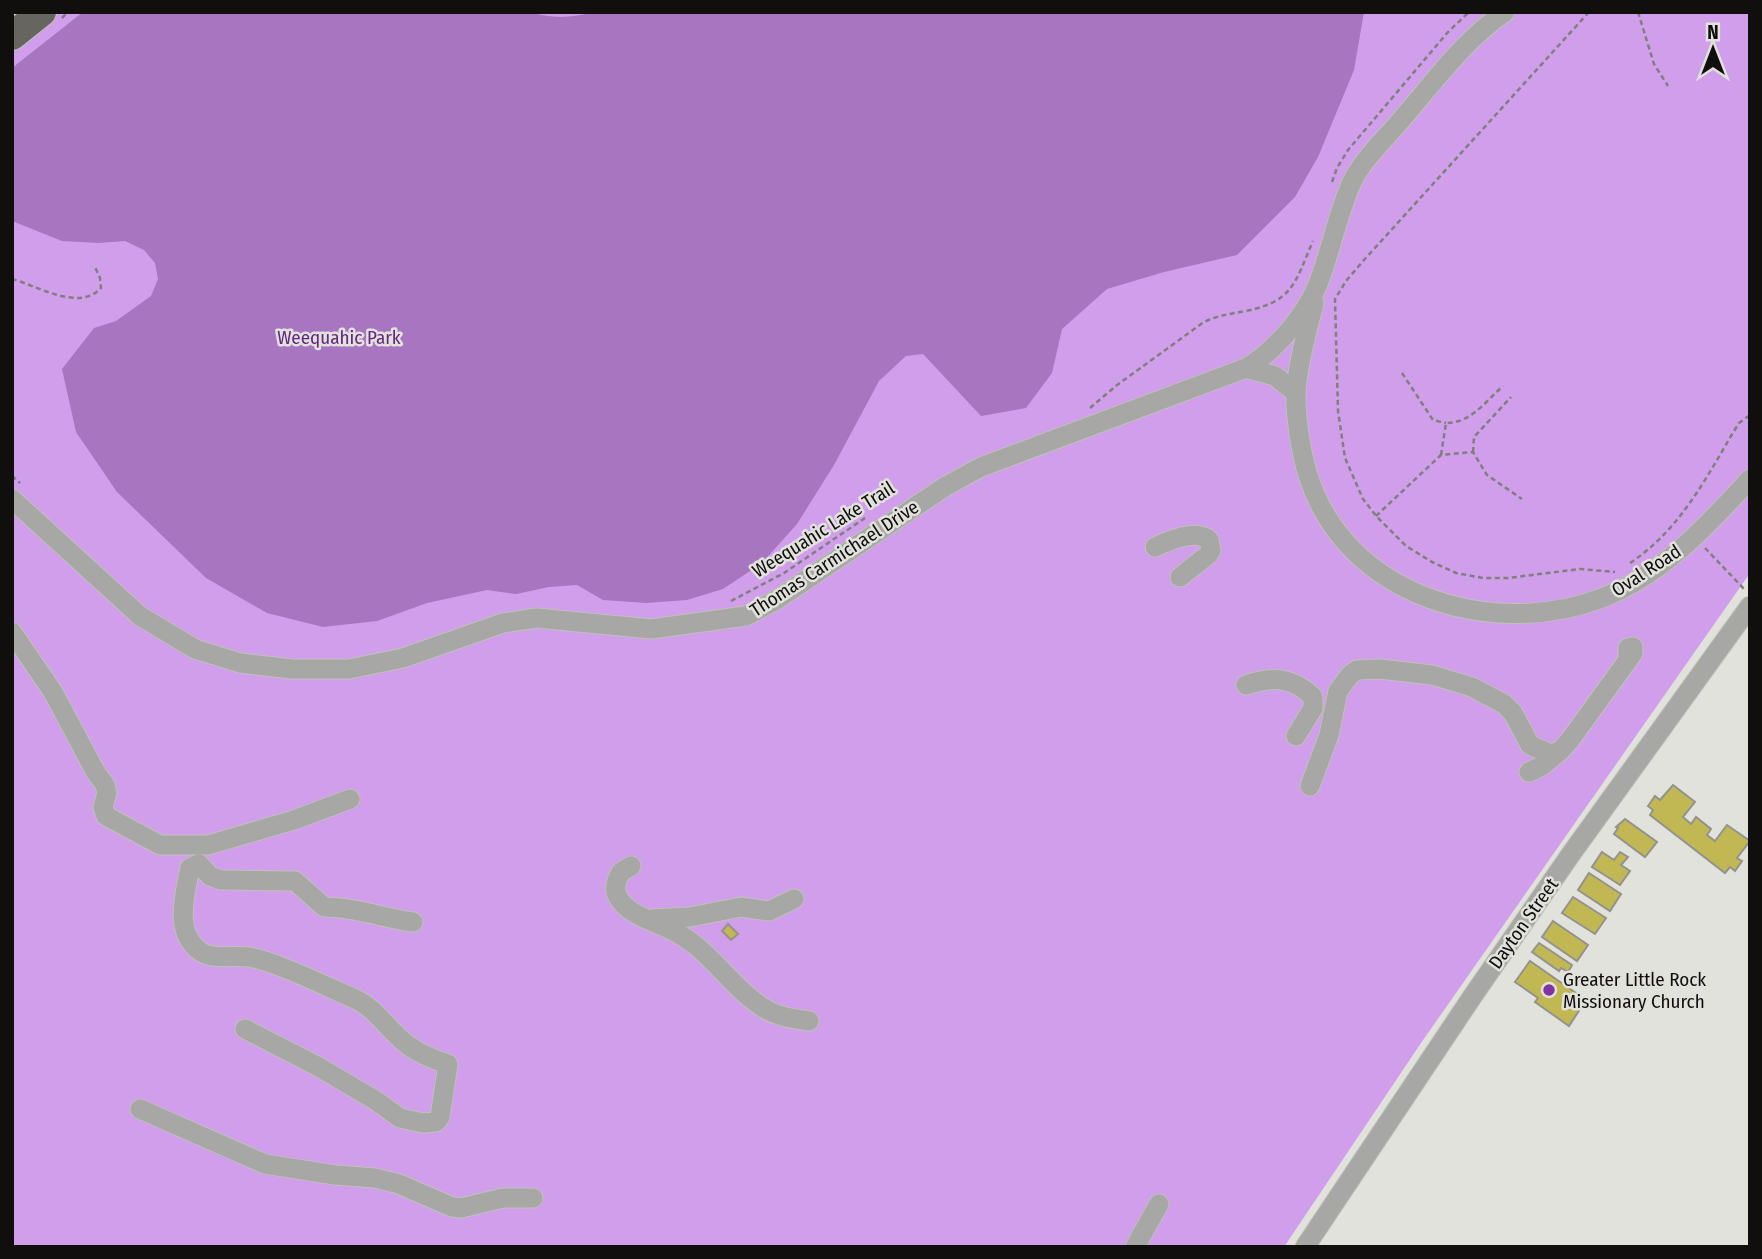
<svg xmlns="http://www.w3.org/2000/svg" width="1762" height="1259" font-family="'Fira Sans Condensed',sans-serif">
  <style>
    .green { fill: #d09eea }
    .water { fill: #a875c1 }
    .building { fill: #c2b853; stroke: #93938e; stroke-width: 2 }
    .lines { fill: none; stroke-linecap: round; stroke-linejoin: round }
    .minor-casing { stroke: #c0c0bb; stroke-width: 21 }
    .highway-casing { stroke: #c0c0bb; stroke-width: 30 }
    .path { stroke: #807f7c; stroke-width: 2.5; stroke-dasharray: 5 3.5; stroke-linecap: butt }
    .minor { stroke: #a7a7a5; stroke-width: 19 }
    .highway { stroke: #666560; stroke-width: 28 }
    .poi-dot { fill: #8133a3; stroke: #e2e2dc; stroke-width: 2.5 }
    .labels { text-anchor: middle; stroke-width: 5; stroke-linejoin: round; paint-order: stroke }
    .park-label { font-size: 19px; fill: #662582; stroke: #e2e2dc }
    .street-label { font-size: 19px; fill: #100f0e; stroke: #e2e2dc }
    .poi-label { font-size: 19px; fill: #100f0e; stroke: #e2e2dc; text-anchor: start }
  </style>
  <rect width="100%" height="100%" fill="#e2e2dc"/>
  <!-- green -->
  <path class="green" d="M60 12H1750V573L1421 1043 1284 1247H12V52Z"/>
  <!-- water -->
  <path class="water" d="M83 12H530C553 19 571 18 595 12H1364L1354 70 1318 157 1295 197 1237 255 1164 272 1107 289 1062 329 1052 373 1026 408 981 416 923 354 906 356 879 381 834 465 797 524 762 563 723 589 687 600 646 603 603 600 577 585 549 587 516 594 487 590 427 603 377 621 323 627 267 613 206 578 117 492 76 432 62 369 94 328 116 321 151 296 158 279 155 263 144 250 125 241 99 243 62 241 12 221V68Z"/>
  <!-- building -->
  <g class="building">
    <path d="M1673 785 1695 802 1683 817 1691 824 1696 817 1711 829 1707 835 1715 841 1727 825 1750 841 1737 858 1742 861 1735 871 1730 867 1725 873 1650 815 1653 810 1648 806 1655 796 1660 800Z"/>
    <path d="M1625 819 1657 842 1645 857 1614 834 1618 828 1616 827Z"/>
    <path d="M1602 852 1614 860 1620 852 1628 857 1621 865 1630 871 1620 885 1592 867Z"/>
    <path d="M1589 873 1621 894 1610 911 1578 890Z"/>
    <path d="M1573 897 1606 918 1595 934 1562 913Z"/>
    <path d="M1553 921 1588 945 1577 961 1542 937Z"/>
    <path d="M728 924 738 934 731 940 722 931Z"/>
    <path d="M1539 943 1572 965 1568 972 1561 968 1559 971 1532 952Z"/>
    <path d="M1530 961 1586 1000 1569 1026 1535 1002 1538 998 1515 982Z"/>
  </g>
  <g class="lines">
    <!-- minor casing -->
    <g class="minor-casing">
      <g id="minor">
        <path d="M1314 303C1307 332 1298 362 1296 391 1295 413 1301 454 1308 475 1345 596 1492 640 1602 598 1662 575 1708 525 1750 479"/>
        <path d="M1246 368 1275 376 1296 393"/>
        <path d="M12 499 140 616 195 649 240 663 292 669H349L403 658 503 623 537 618 651 629 746 616 776 600 946 486 981 467 1246 368C1275 351 1306 315 1318 284 1331 251 1337 215 1352 182 1363 159 1385 139 1401 120 1434 82 1464 40 1505 12"/>
        <path d="M1155 547C1170 540 1196 529 1209 540L1211 550 1209 554 1180 577"/>
        <path d="M12 632 53 692 95 771 105 785 107 793 103 807 106 816 160 845H208L294 820 350 799"/>
        <path d="M1246 685C1272 676 1293 677 1313 697V708L1296 736"/>
        <path d="M1529 772 1542 766 1560 751"/>
        <path d="M1310 786 1329 735 1338 691 1350 675 1357 670 1380 669 1432 675 1472 687 1504 704 1513 713 1530 745 1550 754 1560 751 1570 740 1633 653V647L1628 648V659"/>
        <path d="M631 866 621 872C617 879 613 889 618 897 629 917 658 922 677 933 711 951 733 990 767 1010 780 1017 795 1019 809 1021"/>
        <path d="M652 919 690 917 741 907 769 911 794 899"/>
        <path d="M245 1029 317 1066 375 1100 400 1118 423 1123 436 1122 440 1117 448 1064C435 1060 420 1054 409 1046 388 1031 377 1008 353 998 325 986 277 962 249 957 234 955 214 960 201 952 173 933 185 894 190 868L199 864 210 876 221 880 295 881 324 907C355 907 383 918 413 922"/>
        <path d="M140 1109 265 1164 335 1175 375 1178 399 1184 452 1207 461 1208 503 1198H533"/>
        <path d="M1135 1247 1159 1204"/>
        <path d="M1305 1247 1472 997 1571 854 1750 606"/>
      </g>
    </g>
    <!-- highway casing -->
    <g class="highway-casing">
      <path id="highway" d="M12 36 42 12"/>
    </g>
    <!-- path -->
    <g class="path">
      <path d="M1589 12 1364 260 1346 281 1335 299 1338 411 1345 458 1363 499 1377 517 1406 546 1432 562 1456 573 1483 578H1508L1580 569 1615 572"/>
      <path d="M1638 12 1654 64 1668 86"/>
      <path d="M62 18 68 12"/>
      <path d="M1332 182 1337 168 1348 150 1448 32 1469 12"/>
      <path d="M12 279C38 286 79 312 101 288L100 278 95 267"/>
      <path d="M1402 373 1433 420 1446 423"/>
      <path d="M1090 408 1117 385 1204 322C1218 315 1231 314 1246 311 1294 301 1295 282 1313 241"/>
      <path d="M1473 452 1474 437 1511 397"/>
      <path d="M1441 455 1446 423C1471 423 1485 402 1503 386"/>
      <path d="M12 476 20 483"/>
      <path d="M1376 516 1441 455 1473 452 1487 475 1522 499"/>
      <path d="M1705 548 1746 591"/>
      <path d="M1630 563C1677 532 1703 484 1731 436L1739 423 1750 415"/>
      <path d="M731 601 784 573 865 518"/>
    </g>
    <!-- minor -->
    <use href="#minor" class="minor"/>
    <!-- highway -->
    <use href="#highway" class="highway"/>
  </g>
  <!-- markers -->
  <circle class="poi-dot" cx="1549" cy="990" r="7"/>
  <g class="labels">
    <!-- park labels -->
    <g class="park-label">
      <text x="339" y="344">Weequahic Park</text>
    </g>
    <!-- street labels -->
    <g class="street-label">
      <text transform="translate(823 529) rotate(-32)" y="7">Weequahic Lake Trail</text>
      <text transform="translate(834 558) rotate(-33)" y="7">Thomas Carmichael Drive</text>
      <text transform="translate(1646 570) rotate(-33)" y="7">Oval Road</text>
      <text transform="translate(1523 923) rotate(-55)" y="7">Dayton Street</text>
    </g>
    <!-- poi labels -->
    <g class="poi-label">
      <text x="1563" y="986">Greater Little Rock<tspan x="1563" dy="22">Missionary Church</tspan></text>
    </g>
  </g>
  <!-- border -->
  <rect width="1762" height="1259" fill="none" stroke="#100f0e" stroke-width="28"/>
  <!-- north arrow -->
  <g transform="translate(1713 49)" stroke="#e2e2dc" stroke-width="5" paint-order="stroke">
  <path d="M0-5L12 26L0 18L-12 26Z" fill="#100f0e"/>
  <text y="-10" font-size="19" font-weight="bold" text-anchor="middle" fill="#100f0e">N</text>
  </g>
</svg>
